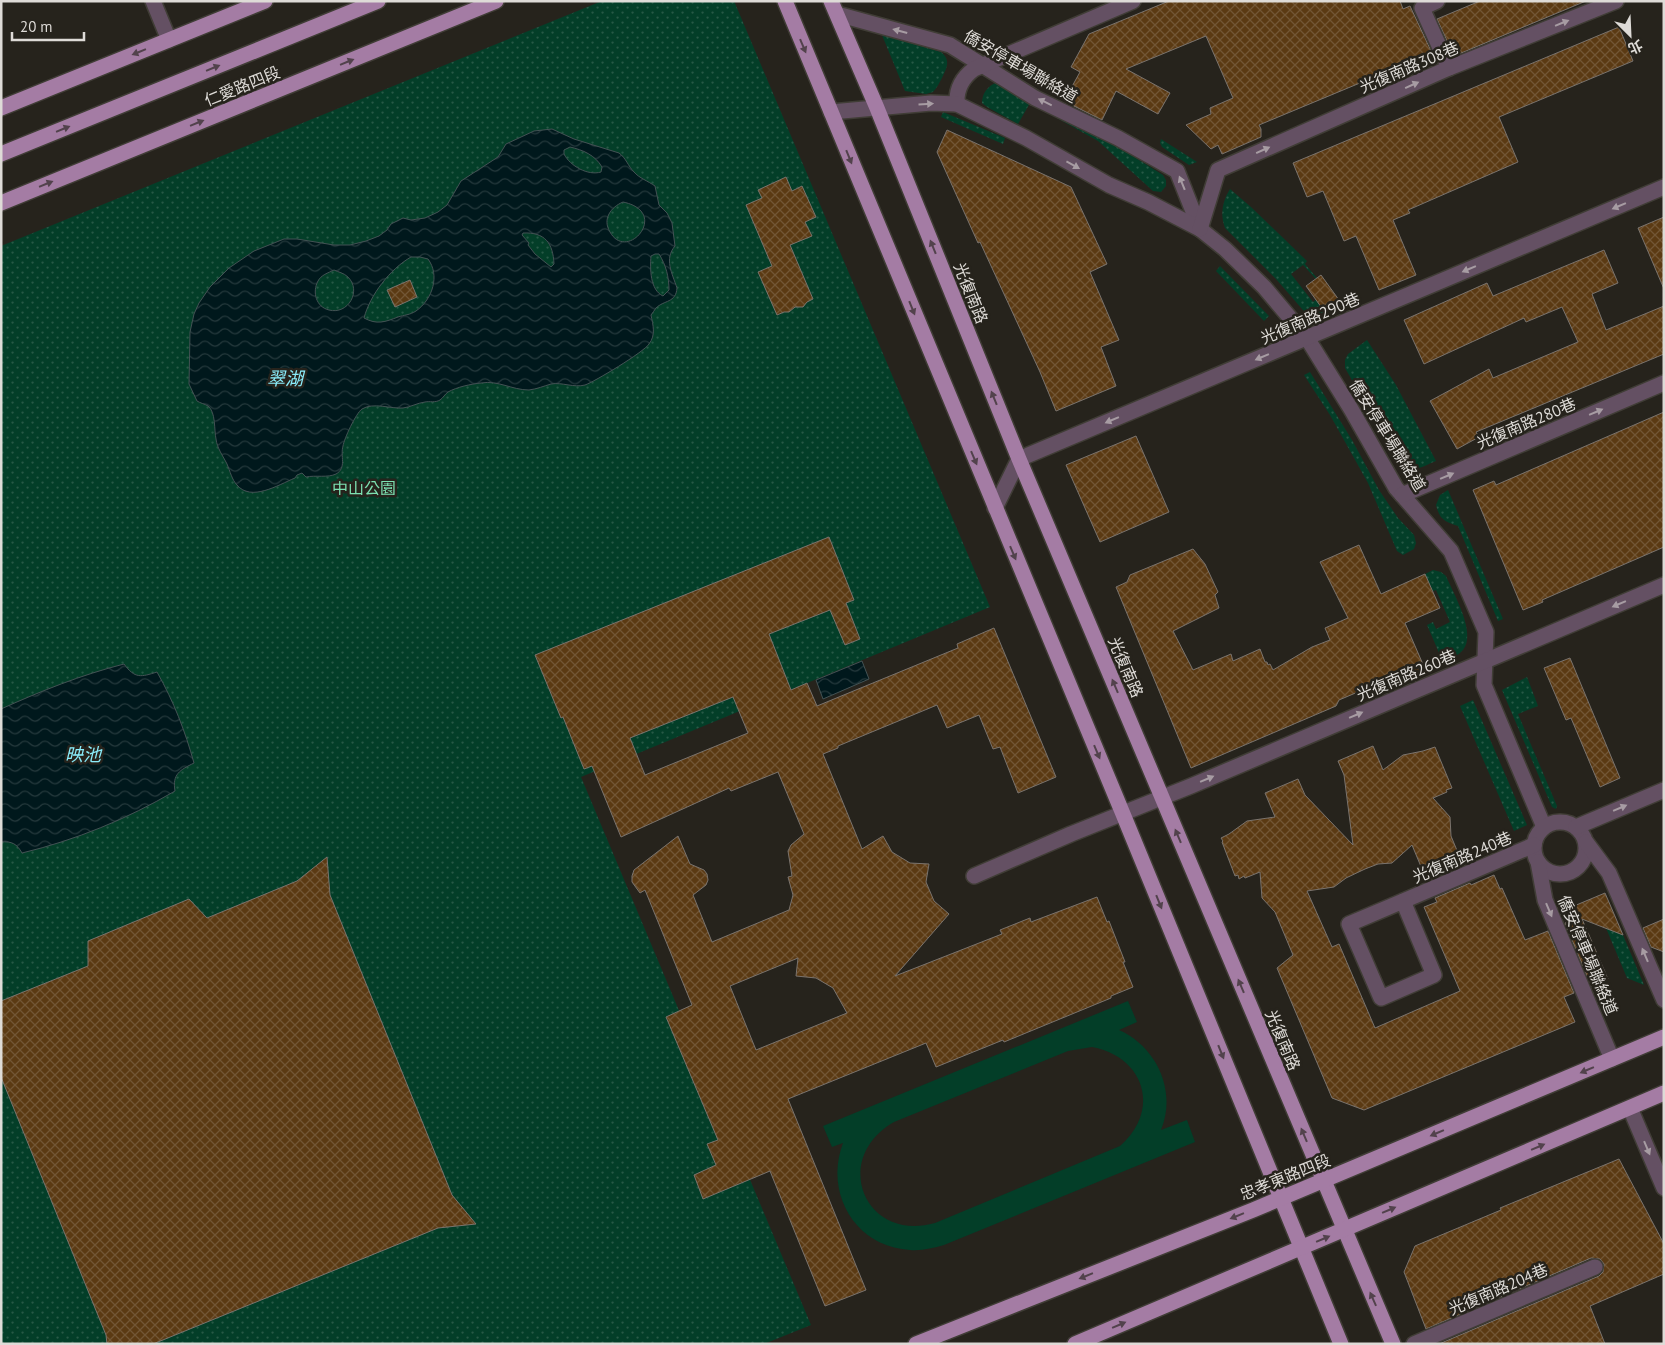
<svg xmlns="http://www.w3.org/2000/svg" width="1665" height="1345" font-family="'PT Sans','Noto Sans TC',sans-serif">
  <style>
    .green { fill: url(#green-dots) }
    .pitch { fill: #033e28; fill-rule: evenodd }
    .water { fill: url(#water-waves); stroke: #435254; fill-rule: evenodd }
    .building { fill: url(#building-cross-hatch); stroke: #7a736d; fill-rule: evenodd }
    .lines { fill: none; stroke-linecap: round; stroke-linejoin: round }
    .minor-casing { stroke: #403d36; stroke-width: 18 }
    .major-casing { stroke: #403d36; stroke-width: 18 }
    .minor { stroke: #645063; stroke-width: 15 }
    .major { stroke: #a47ca4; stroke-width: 15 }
    .oneway { fill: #a79ca3 }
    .oneway2 { fill: #52424c }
    .labels { text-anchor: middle; stroke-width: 5; stroke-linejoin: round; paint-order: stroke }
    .street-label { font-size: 16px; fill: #dedbd7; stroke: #26231c }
    .park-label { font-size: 16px; fill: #7ce1b1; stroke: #26231c }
    .water-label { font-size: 18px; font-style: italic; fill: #8aedfb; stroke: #26231c }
  </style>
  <defs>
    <pattern id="green-dots" width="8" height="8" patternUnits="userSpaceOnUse" patternTransform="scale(1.25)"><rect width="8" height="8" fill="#033e28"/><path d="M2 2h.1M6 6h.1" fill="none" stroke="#275946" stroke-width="1.8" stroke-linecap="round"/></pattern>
    <pattern id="water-waves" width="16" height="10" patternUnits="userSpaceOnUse" patternTransform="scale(1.25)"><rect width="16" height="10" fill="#00181c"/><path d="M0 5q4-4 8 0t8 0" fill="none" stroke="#25393c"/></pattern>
    <pattern id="building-cross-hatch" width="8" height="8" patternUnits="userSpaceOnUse" patternTransform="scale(1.25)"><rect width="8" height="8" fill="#5b3a13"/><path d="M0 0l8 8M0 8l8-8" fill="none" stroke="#725635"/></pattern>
  </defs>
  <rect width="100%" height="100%" fill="#26231c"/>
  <!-- green -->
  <g class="green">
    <path d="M602 1H734L990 607 581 777 811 1325 764 1344H1V246Z"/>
    <path d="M882 35 941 52C951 60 947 68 942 78 939 83 937 88 933 92L926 94 905 91Z"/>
    <path d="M997 82 1029 103 1111 143 1139 160 1163 175 1166 180V186L1161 192 1153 191 1098 141 1030 103 1018 124 987 107 982 103C982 93 988 86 997 82Z"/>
    <path d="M943 112 1005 138 1003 144 941 117Z"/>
    <path d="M1161 139 1197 162 1189 165 1162 147 1160 143Z"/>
    <path d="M1230 189 1251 207 1307 261 1305 264 1317 278 1316 279 1303 265 1291 274 1313 302 1316 300 1329 319C1321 322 1316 323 1309 317L1276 279 1225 228C1220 214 1222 202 1230 189Z"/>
    <path d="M1220 266 1269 316 1264 321 1216 271Z"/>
    <path d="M1367 340 1396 385 1436 461C1423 466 1412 475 1400 463L1345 368V360L1348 354Z"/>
    <path d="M1310 372 1352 440 1379 490 1398 518 1414 535 1416 543 1414 549 1403 555 1397 551 1368 483 1330 415 1304 375Z"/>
    <path d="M1448 490 1503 619 1498 621 1458 526C1444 521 1440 520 1436 505L1440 495Z"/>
    <path d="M1433 570 1441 572 1446 576C1453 593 1477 633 1463 650 1458 656 1450 659 1443 662L1427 625 1433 622 1436 629 1450 622 1436 590 1433 591 1425 574Z"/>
    <path d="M1527 677 1538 706 1518 714 1557 806 1556 809 1552 807 1502 690Z"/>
    <path d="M1473 700 1527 825 1514 831 1460 706Z"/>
    <path d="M1606 928 1623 935 1644 985 1627 978Z"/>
  </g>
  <!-- pitch -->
  <path class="pitch" d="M1128 1001 1137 1022 1119 1030C1157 1047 1177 1091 1161 1130L1187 1120 1195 1142 944 1245C933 1248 922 1251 910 1250 855 1247 824 1193 843 1143L832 1147 823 1126ZM1092 1047C1145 1057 1161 1110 1120 1146L935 1223C865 1243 830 1159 894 1122L1068 1051Z"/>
  <!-- water -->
  <g class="water">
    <path d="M552 129 574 139 619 153C626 158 628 166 634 172 639 178 648 181 655 186L659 205 667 213 672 223 675 246C664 259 672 273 677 288 676 303 664 300 656 308 654 310 653 313 651 315 653 325 656 335 649 344 644 352 594 382 585 385 574 388 562 382 551 384 544 386 537 389 529 390 512 390 498 380 481 383 471 384 457 387 448 392 445 394 443 398 440 400 435 403 430 401 425 402 417 403 411 407 403 408 391 409 373 402 362 409 356 413 344 439 343 446 340 456 347 468 336 474 328 478 315 475 306 477L302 473 297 475 295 478C278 485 251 502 237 485 232 480 230 471 227 464 223 456 217 448 216 439 214 430 216 412 208 406 205 404 200 403 197 401L189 384 190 332 194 314 199 303 210 287 229 268 254 251 284 239H297L334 245H350L366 241 379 236 387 230 391 224 403 218 411 220 425 218 438 212 447 205 461 181 498 157 506 144 534 131ZM570 147C583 150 595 155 602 167L601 172C588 176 570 166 564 154V150ZM623 202C671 212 627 263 610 232 602 219 611 207 623 202ZM523 233C545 232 553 243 554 264L551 267 535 254 528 245 529 243 522 235ZM655 254H659C666 265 669 277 669 290L663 296C650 290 650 269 651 256ZM411 257H420L428 259C440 275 433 299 416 311 410 315 404 315 398 317 385 322 377 325 364 318 370 295 390 269 411 257ZM334 270C338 272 344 273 348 277 362 291 348 315 329 310 316 307 312 292 318 281 321 275 328 273 334 270Z"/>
    <path d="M862 661 869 679 823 699 816 680Z"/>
    <path d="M124 664C135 679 141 677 157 672 174 702 185 731 194 763 180 770 172 774 175 791 127 819 76 840 22 853 17 844 12 841 1 842V709C41 691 81 675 124 664Z"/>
  </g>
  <!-- building -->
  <g class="building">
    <path d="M1169 1H1400L1403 9 1410 6 1432 53 1259 125 1261 129V137L1222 154 1218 145 1211 149 1186 125 1211 114 1210 108 1233 98 1206 36 1126 69 1170 93 1158 114 1116 91 1102 120 1064 101 1080 72 1071 67 1089 34Z"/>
    <path d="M1480 1H1586L1454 56 1437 19Z"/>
    <path d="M1619 27 1633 61 1499 117 1518 162 1408 210 1410 213 1393 220 1416 275 1379 290 1356 236 1344 241 1323 191 1307 197 1293 163Z"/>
    <path d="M947 130 1071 187 1107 264 1090 272 1119 340 1101 347 1116 386 1056 411 1040 372 980 242 978 243 937 152Z"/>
    <path d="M786 177 792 191 802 186 816 217 805 222 812 236 790 245 813 299 807 302 803 307H795L789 312H784L777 315 758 272 772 266 746 205 762 198 758 190Z"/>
    <path d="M1664 217V289L1638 228Z"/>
    <path d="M1604 250 1618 283 1592 294 1606 330 1664 306V354L1476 432 1479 437 1457 449 1430 401 1489 369 1493 378 1578 342 1562 307 1526 322 1524 318 1424 364 1404 320 1487 283 1493 296Z"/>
    <path d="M1321 275 1339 300 1324 311 1306 286Z"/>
    <path d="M410 280 417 297 395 307 387 290Z"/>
    <path d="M1664 412V547L1542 600 1543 602 1523 610 1473 490 1494 481 1496 485Z"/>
    <path d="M1136 436 1169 512 1100 542 1066 465Z"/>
    <path d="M829 537 854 600 846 603 860 639 845 645 830 610 769 634 791 690 807 683 817 706 958 648 957 644 994 628 1056 777 1018 793 1000 747 993 749 979 715 947 728 937 705 838 746V748L823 754 862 849 883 836 892 852 910 863 929 864 926 882 934 901 949 914 895 976 1002 934 1000 930 1030 918 1031 922 1097 897 1107 922 1109 921 1125 962H1123L1133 987 1111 996V998L1004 1042 1003 1040 936 1067 926 1043 788 1099 866 1290 825 1306 770 1171 703 1199 694 1175 716 1165 707 1144 718 1140 666 1017 692 1005 645 890 640 893 632 882V876L634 870 678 836 690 864 704 870 707 874 708 880 706 885 693 895 712 942 789 910 793 895 788 877 792 876 788 851 791 845 804 834 778 772 731 791 729 788 621 837 592 766 584 769 563 717 561 718 535 655ZM733 697 748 733 645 775 630 738ZM798 958 796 976 816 978 833 988 847 1013 756 1050 730 986Z"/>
    <path d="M1359 545 1381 594 1425 574 1440 608 1405 623 1425 669 1381 688 1379 683 1339 700 1336 706 1191 768 1116 587 1127 582 1130 575 1193 549 1205 564 1218 592 1215 595 1219 608 1173 631 1193 670 1231 654 1233 661 1260 649 1265 662H1267L1268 665 1270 664 1273 670 1312 647 1330 640 1325 628 1348 618 1320 562Z"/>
    <path d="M1570 658 1620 778 1600 787 1571 718 1566 720 1544 668Z"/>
    <path d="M1373 746 1383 770 1403 755 1423 751 1435 747 1452 788 1446 790 1447 792 1433 798 1450 817 1451 836 1463 865 1427 881 1412 845 1392 863 1378 864 1365 869 1346 878 1334 887 1307 891 1332 947 1339 944 1375 1028 1460 991 1424 907 1437 902 1435 898 1470 883 1471 885 1494 875 1500 889 1502 888 1525 940 1548 931 1574 993 1564 997 1575 1022 1364 1110 1332 1098 1277 968 1293 955 1275 912 1262 898 1260 872 1245 878 1244 876 1239 879 1238 875 1235 876 1222 842 1223 841 1221 838 1229 834 1247 821 1275 817 1265 793 1298 779 1305 795 1353 845 1344 775 1338 761Z"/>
    <path d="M327 857 330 895 452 1195 476 1224 438 1228 153 1344H107L106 1335 1 1077V1001L88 966V941L189 899 207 918 297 881Z"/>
    <path d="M1605 893 1623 935 1582 919 1608 979 1591 986 1565 923 1579 917 1562 911Z"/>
    <path d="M1664 919V952L1651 947 1643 928Z"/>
    <path d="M1619 1159 1664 1244V1274L1590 1306 1605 1344H1439L1599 1276 1603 1272 1604 1264 1600 1259 1591 1258 1426 1329 1404 1272 1415 1246 1501 1210 1500 1208Z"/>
  </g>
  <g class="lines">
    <!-- minor casing -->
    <g class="minor-casing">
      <g id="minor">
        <path d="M153 1 169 40"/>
        <path d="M1437 1 1422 8 1449 68"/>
        <path d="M837 14 950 45 1035 98 1118 138 1177 171 1200 229"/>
        <path d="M957 104C956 89 962 78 974 69L1133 1"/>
        <path d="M831 112 931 103 957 104 1026 138 1109 185 1148 202 1200 229 1225 249 1264 287 1307 338 1351 409 1396 488 1451 551 1486 632 1484 685 1544 827"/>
        <path d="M1200 229 1218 170 1449 68 1616 1"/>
        <path d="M1402 495 1664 383"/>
        <path d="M995 508 1019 459 1664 187"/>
        <circle cx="1560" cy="848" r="26"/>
        <path d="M1576 827 1664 790"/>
        <path d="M1586 842 1609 873 1664 1000"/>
        <path d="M1538 862 1545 900 1612 1059"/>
        <path d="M974 876 1071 834 1191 786 1664 585"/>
        <path d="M1403 901 1434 975 1381 998 1349 924C1411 898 1473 871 1534 845"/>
        <path d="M1630 1108 1664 1188"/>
        <path d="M1414 1344 1595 1267"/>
      </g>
    </g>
    <!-- major casing -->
    <g class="major-casing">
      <g id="major">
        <path d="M785 1 1123 814 1341 1344"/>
        <path d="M831 1 877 108 1019 459 1393 1344"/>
        <path d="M1 108 265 1"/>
        <path d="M1 154 378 1"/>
        <path d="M1 203 496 1"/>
        <path d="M916 1344 1253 1210 1664 1037"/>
        <path d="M1075 1344 1664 1093"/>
      </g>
    </g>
    <!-- minor -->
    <use href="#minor" class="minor"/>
    <!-- major -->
    <use href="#major" class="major"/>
  </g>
  <!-- one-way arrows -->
  <defs><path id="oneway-solid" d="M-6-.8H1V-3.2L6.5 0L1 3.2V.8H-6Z" transform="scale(1.25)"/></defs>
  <g class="oneway">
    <use href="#oneway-solid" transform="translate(1562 23) rotate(-22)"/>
    <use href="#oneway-solid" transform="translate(900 31) rotate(-165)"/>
    <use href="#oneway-solid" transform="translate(1412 85) rotate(-24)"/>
    <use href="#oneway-solid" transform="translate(1045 102) rotate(-154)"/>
    <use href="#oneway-solid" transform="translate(926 104) rotate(-3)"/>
    <use href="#oneway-solid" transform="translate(1263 150) rotate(-24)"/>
    <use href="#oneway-solid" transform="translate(1073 165) rotate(29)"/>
    <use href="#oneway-solid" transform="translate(1182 183) rotate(-112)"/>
    <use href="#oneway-solid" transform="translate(1619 206) rotate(157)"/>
    <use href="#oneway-solid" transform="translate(1469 269) rotate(157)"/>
    <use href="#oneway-solid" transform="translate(1262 357) rotate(157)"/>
    <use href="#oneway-solid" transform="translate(1596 412) rotate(-23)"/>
    <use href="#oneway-solid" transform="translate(1112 420) rotate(157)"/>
    <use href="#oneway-solid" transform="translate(1447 476) rotate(-23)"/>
    <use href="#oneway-solid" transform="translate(1619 604) rotate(157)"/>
    <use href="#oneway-solid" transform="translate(1356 715) rotate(-23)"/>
    <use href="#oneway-solid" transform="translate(1207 779) rotate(-23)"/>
    <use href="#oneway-solid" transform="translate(1620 808) rotate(-23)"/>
    <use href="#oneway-solid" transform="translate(1549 910) rotate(67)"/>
    <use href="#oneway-solid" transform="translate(1645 955) rotate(-113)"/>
    <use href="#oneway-solid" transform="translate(1647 1148) rotate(67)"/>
  </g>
  <g class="oneway2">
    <use href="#oneway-solid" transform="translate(803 46) rotate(67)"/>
    <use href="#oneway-solid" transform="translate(139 52) rotate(158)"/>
    <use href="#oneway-solid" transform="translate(347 62) rotate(-22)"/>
    <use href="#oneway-solid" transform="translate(213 68) rotate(-22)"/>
    <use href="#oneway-solid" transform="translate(197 123) rotate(-22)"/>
    <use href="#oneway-solid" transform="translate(63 129) rotate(-22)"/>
    <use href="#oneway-solid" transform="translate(849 157) rotate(68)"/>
    <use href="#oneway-solid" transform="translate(46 184) rotate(-22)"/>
    <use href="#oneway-solid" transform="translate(933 247) rotate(-112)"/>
    <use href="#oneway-solid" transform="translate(912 308) rotate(68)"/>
    <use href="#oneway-solid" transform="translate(994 398) rotate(-112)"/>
    <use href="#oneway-solid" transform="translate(974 458) rotate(67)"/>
    <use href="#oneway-solid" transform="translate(1013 553) rotate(67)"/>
    <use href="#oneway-solid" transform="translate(1115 686) rotate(-113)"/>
    <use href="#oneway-solid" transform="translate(1097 752) rotate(67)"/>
    <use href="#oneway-solid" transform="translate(1178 836) rotate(-113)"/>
    <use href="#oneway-solid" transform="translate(1159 902) rotate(68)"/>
    <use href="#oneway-solid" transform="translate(1241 986) rotate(-113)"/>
    <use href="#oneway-solid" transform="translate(1221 1052) rotate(68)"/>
    <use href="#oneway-solid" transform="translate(1587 1070) rotate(157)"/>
    <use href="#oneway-solid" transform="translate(1437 1133) rotate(157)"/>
    <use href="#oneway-solid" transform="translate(1304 1135) rotate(-113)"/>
    <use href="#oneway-solid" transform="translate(1538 1147) rotate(-23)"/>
    <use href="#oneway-solid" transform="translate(1389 1210) rotate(-23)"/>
    <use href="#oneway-solid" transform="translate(1237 1216) rotate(158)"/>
    <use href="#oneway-solid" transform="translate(1323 1239) rotate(-23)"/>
    <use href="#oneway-solid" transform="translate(1086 1276) rotate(158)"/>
    <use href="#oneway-solid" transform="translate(1373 1299) rotate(-114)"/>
    <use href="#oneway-solid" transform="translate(1119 1325) rotate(-23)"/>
  </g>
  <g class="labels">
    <!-- street labels -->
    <g class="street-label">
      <text transform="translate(1021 66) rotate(30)" y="6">僑安停車場聯絡道</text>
      <text transform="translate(1409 67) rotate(-23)" y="6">光復南路308巷</text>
      <text transform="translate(242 86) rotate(-22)" y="6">仁愛路四段</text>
      <text transform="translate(971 293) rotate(68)" y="6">光復南路</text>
      <text transform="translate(1310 318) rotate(-23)" y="6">光復南路290巷</text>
      <text transform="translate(1526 423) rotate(-23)" y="6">光復南路280巷</text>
      <text transform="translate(1388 435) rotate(58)" y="6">僑安停車場聯絡道</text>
      <text transform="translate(1126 667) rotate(67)" y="6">光復南路</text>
      <text transform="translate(1406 675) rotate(-23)" y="6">光復南路260巷</text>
      <text transform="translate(1462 857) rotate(-23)" y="6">光復南路240巷</text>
      <text transform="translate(1588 955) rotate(67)" y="6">僑安停車場聯絡道</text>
      <text transform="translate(1283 1040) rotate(67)" y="6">光復南路</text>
      <text transform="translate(1285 1177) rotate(-22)" y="6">忠孝東路四段</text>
      <text transform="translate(1498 1289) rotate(-23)" y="6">光復南路204巷</text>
    </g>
    <!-- park labels -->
    <g class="park-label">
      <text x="364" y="494">中山公園</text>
    </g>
    <!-- water labels -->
    <g class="water-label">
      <text x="285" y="385">翠湖</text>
      <text x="83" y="761">映池</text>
    </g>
  </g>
  <!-- border -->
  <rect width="1665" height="1345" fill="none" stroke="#dedbd7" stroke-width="5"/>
  <!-- north arrow -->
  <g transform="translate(1630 35) rotate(156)" stroke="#26231c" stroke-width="4" paint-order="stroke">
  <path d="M0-4L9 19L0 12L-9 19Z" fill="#dedbd7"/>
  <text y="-8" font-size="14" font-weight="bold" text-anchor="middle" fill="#dedbd7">北</text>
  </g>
  <!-- scale -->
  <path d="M12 32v8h72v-8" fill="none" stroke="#dedbd7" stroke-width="2.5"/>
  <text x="20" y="32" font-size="15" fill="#dedbd7" stroke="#26231c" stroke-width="4" paint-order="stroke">20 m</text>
</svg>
